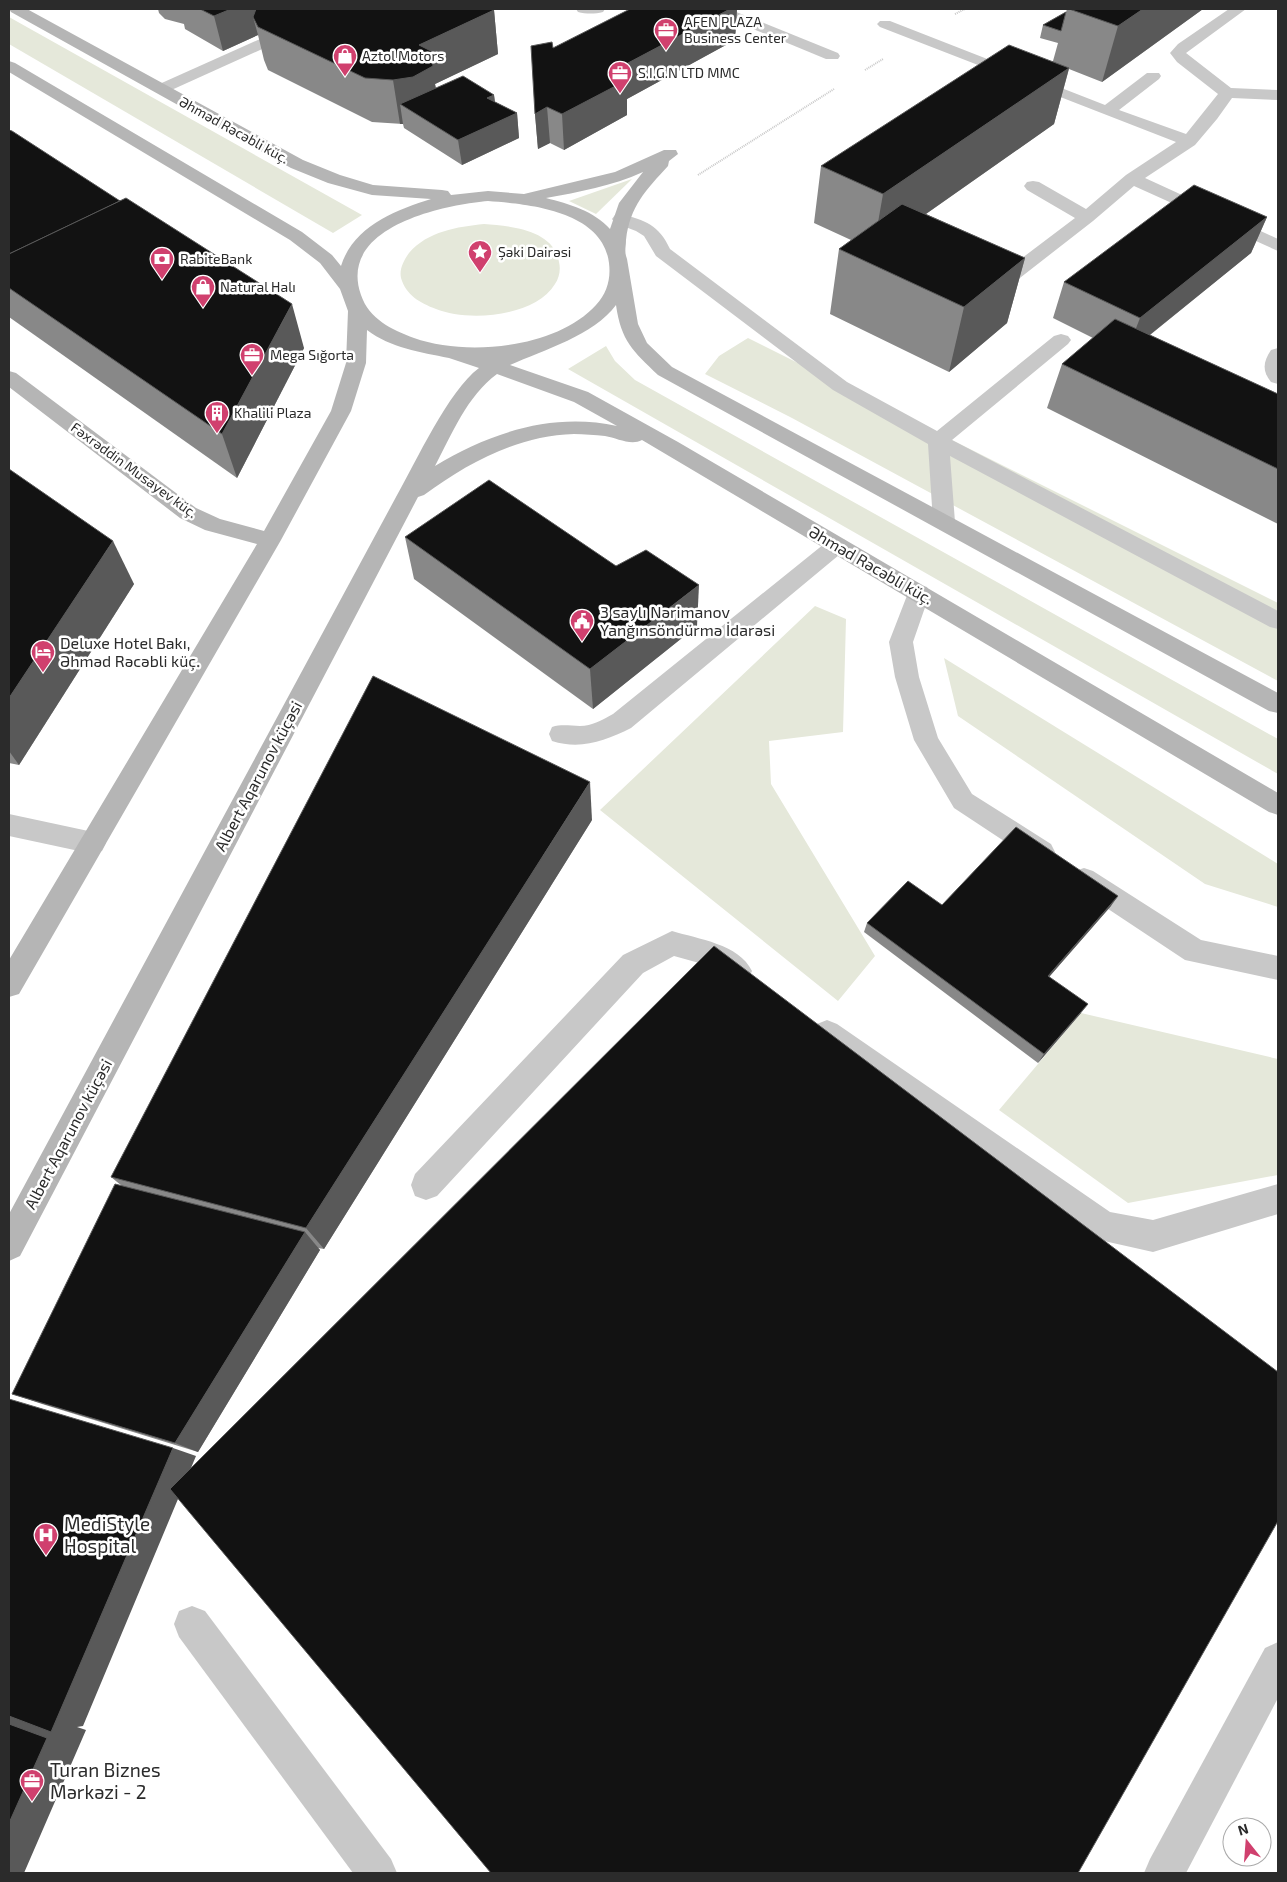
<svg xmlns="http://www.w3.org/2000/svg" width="1287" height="1882" font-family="'Exo 2',sans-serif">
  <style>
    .green { fill: #e5e8da }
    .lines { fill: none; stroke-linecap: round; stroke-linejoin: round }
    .path { stroke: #c8c8c8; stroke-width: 2; stroke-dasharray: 1 1; stroke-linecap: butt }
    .lane { fill: #c8c8c8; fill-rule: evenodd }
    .secondary { fill: #b5b5b5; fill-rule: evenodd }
    .wall { fill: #888 }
    .shaded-wall { fill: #595959 }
    .building { fill: #121212; stroke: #595959 }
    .labels { text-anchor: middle; stroke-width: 5; stroke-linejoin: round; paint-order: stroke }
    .far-poi-label { font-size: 14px; fill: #2b2b2b; stroke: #fff; text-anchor: start }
    .far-street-label { font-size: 14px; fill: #2b2b2b; stroke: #fff }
    .street-label { font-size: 16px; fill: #2b2b2b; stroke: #fff }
    .poi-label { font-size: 16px; fill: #2b2b2b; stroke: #fff; text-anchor: start }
    .near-poi-label { font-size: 19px; fill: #2b2b2b; stroke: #fff; text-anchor: start }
  </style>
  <rect width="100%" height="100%" fill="#fff"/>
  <!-- green -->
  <g class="green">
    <path d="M9 17 362 215 333 233 9 44Z"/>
    <path d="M632 179 596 214 569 201Z"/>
    <path d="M484 224C511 226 554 230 559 262 561 270 559 278 555 284 535 317 468 322 436 309 420 303 406 295 401 278 399 269 404 260 409 253 428 231 457 227 484 224Z"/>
    <path d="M748 338 1278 603V681L792 418 705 374 719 356Z"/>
    <path d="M606 346 615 361 635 380 1278 739V774L568 369Z"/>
    <path d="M815 606 846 619 843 732 769 741 771 784 875 956 838 1001 600 810Z"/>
    <path d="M944 658 1278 864V907L1205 884 958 716Z"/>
    <path d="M1081 1013 1278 1059V1175L1128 1203 999 1110Z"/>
  </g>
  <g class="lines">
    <!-- path -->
    <g class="path">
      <path d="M955 14 965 9"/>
      <path d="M865 70 883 59"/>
      <path d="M698 175 834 89"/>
    </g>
    <!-- lane -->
    <g class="lane">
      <path d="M327 9H346L344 12 167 92H155L153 89 155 86Z"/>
      <path d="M576 9H605L603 12C595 14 586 14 578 12Z"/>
      <path d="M710 9H729L838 53 840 56 838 59H826L712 12Z"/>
      <path d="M1229 9H1246L1186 53 1231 88 1278 90V100L1232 98 1217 119 1195 145 1145 178 1278 239V251L1134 186 1093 221 1007 288 1000 290 993 288 991 284 993 280 1075 218 1027 190 1024 186 1027 182 1033 181 1039 182 1086 209 1126 175 1176 142 880 27 877 24 880 21H890L1105 105 1147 73H1159L1161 76 1159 79 1119 110 1186 134 1218 94 1177 62 1170 53 1178 44Z"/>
      <path d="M621 214C645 220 659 225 670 249L847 382 937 431 1054 336 1061 334 1068 336 1071 340 1068 344 952 440 1278 611V629L1270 627 950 456 955 522 952 527 944 530 936 527 933 522 928 444 833 390 656 256 644 236 636 231 615 223 612 219 615 215Z"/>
      <path d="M1278 348V384L1271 382C1262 371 1263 362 1271 350Z"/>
      <path d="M837 537 845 540 848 545 845 550 631 728C605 741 581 750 552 741L549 734 552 727C562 724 570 726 580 726 592 726 602 720 613 714L829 540Z"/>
      <path d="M919 585 927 587 930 593 913 642 919 677 938 738 972 794 1051 844 1055 852 1051 860 1042 863 1033 860 954 808 914 740 895 677 889 642 908 593 911 587Z"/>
      <path d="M9 814 93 832 102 835 106 843 102 851 93 854 9 836Z"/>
      <path d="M1084 868 1093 871 1201 940 1278 956V980L1185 960 1075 887 1071 879 1075 871Z"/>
      <path d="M672 931C698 939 739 944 752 971L748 980 738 983 728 980 710 966 674 956 643 973 437 1196 426 1200 415 1196 411 1185 415 1174 623 955Z"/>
      <path d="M827 1020 837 1024 1110 1212 1153 1220 1278 1184V1214L1153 1252 1104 1241 1093 1237 817 1042 813 1033 817 1024Z"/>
      <path d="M192 1606 205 1611 391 1859 397 1873H353L179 1637 174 1624 179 1611Z"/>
      <path d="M1278 1642V1698L1186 1873H1144L1150 1859 1265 1648Z"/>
    </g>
    <!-- secondary -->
    <path class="secondary" d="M9 9H27L303 160 340 175 373 185 442 190 448 191 451 195 488 191 524 194 615 172 664 150H676L678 154 669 161 668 166C646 190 630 206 626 240 626 248 624 251 627 259L638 324 647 343 672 367 1278 693V713L1269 711 658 375C633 351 621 341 616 305 594 335 544 350 510 365L588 392 678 442 1278 793V815L1269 812 642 440C631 446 617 438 605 436 595 435 584 434 574 434 517 436 469 462 424 495L418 497 20 1256 9 1261V1214L396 497C416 462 448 391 479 368 469 365 459 361 449 358 420 352 391 348 367 330L366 363 351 411 281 540 19 994 9 997V960L257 544 205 530 180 518 9 387V371L16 373 196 508 220 519 264 531 331 411 346 363 348 311 340 289 320 263 290 240 9 72V61L15 63 302 232 332 255 341 266C353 227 395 210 431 199L372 195 328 183 291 168 11 12ZM643 172 619 203 610 229C594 211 569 204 546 198 579 192 612 186 643 172ZM488 201C529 204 603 211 609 263 611 279 607 293 596 305 557 348 467 357 414 338 392 330 369 319 361 295 337 227 443 205 488 201ZM497 374 574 402 617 426C552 412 489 433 435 466 452 434 467 396 497 374Z"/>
  </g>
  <!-- wall -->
  <g class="wall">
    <path d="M158 9H491L494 10 498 54 435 84 436 88 494 95 495 102 517 113 519 138 462 165 404 128 403 124 372 122 268 70 264 60 258 35 223 51 185 29 184 24 165 19 159 13Z"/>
    <path d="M630 9H737L735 40 627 99V115L564 150 550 143 538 149 535 114Z"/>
    <path d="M1067 9H1203L1102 82 1069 69 1054 124 926 214 1025 258 1007 323 949 372 830 314 839 249 851 240 814 223 821 166 1053 61 1058 43 1040 38 1043 25 1066 12Z"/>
    <path d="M9 130 304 348 237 478 9 317Z"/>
    <path d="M1267 217 1251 253 1150 335 1278 394V524L1047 408 1062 364 1093 338 1053 318 1064 282Z"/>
    <path d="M9 469 134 584 19 765 9 763Z"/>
    <path d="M405 537 697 626 593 709 414 579Z"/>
    <path d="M592 820 324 1249 318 1248 320 1250 198 1452 42 1404 12 1394 122 1186 111 1177Z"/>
    <path d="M942 905 1111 906 1049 977 1081 1013 1038 1063 864 932 867 923Z"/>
  </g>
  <!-- shaded-wall -->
  <g class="shaded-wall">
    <path d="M200 9H314L253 17 258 35 223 51 214 16Z"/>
    <path d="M730 9H737L735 40 627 99V115L564 150 562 114 611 72Z"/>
    <path d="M1143 9H1203L1102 82 1118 26Z"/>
    <path d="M494 10 498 54 435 84 439 110 400 104 403 124H400L393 80 419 45Z"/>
    <path d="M1069 68 1054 124 873 251 883 194Z"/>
    <path d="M494 95 497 119 487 98Z"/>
    <path d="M547 107 550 143 538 149 535 114Z"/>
    <path d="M517 113 519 138 462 165 458 140Z"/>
    <path d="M1267 217 1251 253 1126 354 1140 318Z"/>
    <path d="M1025 258 1007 323 949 372 964 307Z"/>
    <path d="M292 304 304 348 237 478 222 434Z"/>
    <path d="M113 541 134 584 19 765 9 751V698Z"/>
    <path d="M699 585 697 626 593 709 590 669Z"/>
    <path d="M590 782 592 820 324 1249 306 1228Z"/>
    <path d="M1118 896 1111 906 1042 985 1048 976Z"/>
    <path d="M1088 1004 1081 1013 1038 1063 1044 1054Z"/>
    <path d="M305 1232 320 1250 198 1452 175 1443Z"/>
    <path d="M173 1448 196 1456 83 1726 77 1727 86 1730 24 1873H9V1703Z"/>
  </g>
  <!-- building -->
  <g class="building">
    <path d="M200 9H231L214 16Z"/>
    <path d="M256 9H491L494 10 419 45 431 51 433 66 413 77 393 80 365 78 258 27 253 17Z"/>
    <path d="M630 9H730L611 72 627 80 562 114 547 107 535 114 531 46 552 42 553 48Z"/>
    <path d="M1069 9H1143L1118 26Z"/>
    <path d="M1066 12 1061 31 1043 25Z"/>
    <path d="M1009 45 1069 68 883 194 821 166Z"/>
    <path d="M463 76 494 95 487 98 517 113 458 140 400 104Z"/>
    <path d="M9 130 12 131 120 201 9 254Z"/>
    <path d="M1194 185 1267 217 1140 318 1064 282Z"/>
    <path d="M126 198 292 304 222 434 9 288V254Z"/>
    <path d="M902 204 1025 258 964 307 839 249Z"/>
    <path d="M1115 319 1278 394V469L1062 364Z"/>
    <path d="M9 469 113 541 9 698Z"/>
    <path d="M489 480 616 566 646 550 699 585 590 669 405 537Z"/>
    <path d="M373 676 590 782 306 1228 111 1177Z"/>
    <path d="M1016 827 1118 896 1048 976 1088 1004 1044 1054 867 923 908 881 942 905Z"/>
    <path d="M714 946 1278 1372V1521L1078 1873H491L170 1489Z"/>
    <path d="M115 1184 305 1232 175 1443 12 1394Z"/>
    <path d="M9 1399 173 1448 51 1732 9 1716Z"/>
    <path d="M9 1724 47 1738 9 1823Z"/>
  </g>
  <!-- icons -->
  <defs>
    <g id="office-pin" transform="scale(1.25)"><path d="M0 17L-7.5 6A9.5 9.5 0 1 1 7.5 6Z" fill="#d0406e" stroke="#fff"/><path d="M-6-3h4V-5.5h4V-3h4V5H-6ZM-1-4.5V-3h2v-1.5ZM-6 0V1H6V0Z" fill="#fff"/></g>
    <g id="shop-pin" transform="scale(1.25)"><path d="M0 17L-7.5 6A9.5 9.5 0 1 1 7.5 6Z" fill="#d0406e" stroke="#fff"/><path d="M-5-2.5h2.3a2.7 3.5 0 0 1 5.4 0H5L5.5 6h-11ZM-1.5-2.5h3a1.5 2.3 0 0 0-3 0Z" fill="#fff"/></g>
    <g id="sight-pin" transform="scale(1.25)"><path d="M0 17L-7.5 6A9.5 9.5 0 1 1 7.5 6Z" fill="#d0406e" stroke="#fff"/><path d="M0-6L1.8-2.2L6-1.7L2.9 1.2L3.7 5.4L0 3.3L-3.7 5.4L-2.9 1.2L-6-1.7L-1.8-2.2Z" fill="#fff"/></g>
    <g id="bank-pin" transform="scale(1.25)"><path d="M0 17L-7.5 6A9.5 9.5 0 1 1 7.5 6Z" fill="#d0406e" stroke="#fff"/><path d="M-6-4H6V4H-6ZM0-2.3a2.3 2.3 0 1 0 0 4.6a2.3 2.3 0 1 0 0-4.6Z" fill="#fff"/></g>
    <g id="building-pin" transform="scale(1.25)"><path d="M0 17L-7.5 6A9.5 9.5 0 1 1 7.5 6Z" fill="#d0406e" stroke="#fff"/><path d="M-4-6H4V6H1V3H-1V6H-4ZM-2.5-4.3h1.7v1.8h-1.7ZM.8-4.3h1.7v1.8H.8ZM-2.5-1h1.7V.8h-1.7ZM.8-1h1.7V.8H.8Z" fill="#fff"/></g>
    <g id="civic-pin" transform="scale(1.25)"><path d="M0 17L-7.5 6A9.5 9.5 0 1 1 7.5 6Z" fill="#d0406e" stroke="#fff"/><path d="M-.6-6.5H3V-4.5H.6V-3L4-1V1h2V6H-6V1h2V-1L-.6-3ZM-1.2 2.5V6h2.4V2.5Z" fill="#fff"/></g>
    <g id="hotel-pin" transform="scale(1.25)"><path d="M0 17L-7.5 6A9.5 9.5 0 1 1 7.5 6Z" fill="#d0406e" stroke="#fff"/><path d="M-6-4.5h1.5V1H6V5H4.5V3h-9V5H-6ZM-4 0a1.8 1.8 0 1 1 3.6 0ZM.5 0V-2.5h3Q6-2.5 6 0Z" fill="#fff"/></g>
    <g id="hospital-pin" transform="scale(1.25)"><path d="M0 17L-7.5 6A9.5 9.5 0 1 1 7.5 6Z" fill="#d0406e" stroke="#fff"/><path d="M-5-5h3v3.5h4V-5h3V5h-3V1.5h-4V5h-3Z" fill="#fff"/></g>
  </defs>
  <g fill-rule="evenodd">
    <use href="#office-pin" x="666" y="30"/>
    <use href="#shop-pin" x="345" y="56"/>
    <use href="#office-pin" x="620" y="73"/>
    <use href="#sight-pin" x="480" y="252"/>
    <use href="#bank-pin" x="162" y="259"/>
    <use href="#shop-pin" x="203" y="287"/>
    <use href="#office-pin" x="252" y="355"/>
    <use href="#building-pin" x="217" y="413"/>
    <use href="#civic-pin" x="582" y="621"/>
    <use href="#hotel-pin" x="43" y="652"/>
    <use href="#hospital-pin" x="46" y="1535"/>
    <use href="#office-pin" x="32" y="1781"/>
  </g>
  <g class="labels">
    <!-- far-poi labels -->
    <g class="far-poi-label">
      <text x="684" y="27">AFEN PLAZA<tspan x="684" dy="16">Business Center</tspan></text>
      <text x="362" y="61">Aztol Motors</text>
      <text x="638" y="78">S.I.G.N LTD MMC</text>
      <text x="498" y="257">Şəki Dairəsi</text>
      <text x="180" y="264">RabiteBank</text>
      <text x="220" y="292">Natural Halı</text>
      <text x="270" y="360">Mega Sığorta</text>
      <text x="234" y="418">Khalili Plaza</text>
    </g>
    <!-- far-street labels -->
    <g class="far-street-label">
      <text transform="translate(234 130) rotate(29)" y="5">Əhməd Rəcəbli küç.</text>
      <text transform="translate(134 470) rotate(36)" y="5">Fəxrəddin Musayev küç.</text>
    </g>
    <!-- street labels -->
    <g class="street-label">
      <text transform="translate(871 565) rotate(30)" y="6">Əhməd Rəcəbli küç.</text>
      <text transform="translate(258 776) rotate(-62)" y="6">Albert Aqarunov küçəsi</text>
      <text transform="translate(68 1134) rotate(-62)" y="6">Albert Aqarunov küçəsi</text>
    </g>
    <!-- poi labels -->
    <g class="poi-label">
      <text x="600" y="618">3 saylı Nərimanov<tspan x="600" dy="18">Yanğınsöndürmə İdarəsi</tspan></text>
      <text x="60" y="649">Deluxe Hotel Bakı,<tspan x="60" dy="18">Əhməd Rəcəbli küç.</tspan></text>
    </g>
    <!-- near-poi labels -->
    <g class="near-poi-label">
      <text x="64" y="1531">MediStyle<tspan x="64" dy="22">Hospital</tspan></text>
      <text x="50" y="1777">Turan Biznes<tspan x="50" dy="22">Mərkəzi - 2</tspan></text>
    </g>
  </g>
  <!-- border -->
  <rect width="1287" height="1882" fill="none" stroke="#2b2b2b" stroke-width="20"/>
  <!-- north arrow -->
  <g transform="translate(1247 1842) rotate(343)"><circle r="24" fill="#ffffff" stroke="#aaaaaa"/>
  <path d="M0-4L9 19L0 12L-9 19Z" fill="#d0406e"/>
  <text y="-8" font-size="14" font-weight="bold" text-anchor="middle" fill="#2b2b2b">N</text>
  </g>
</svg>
